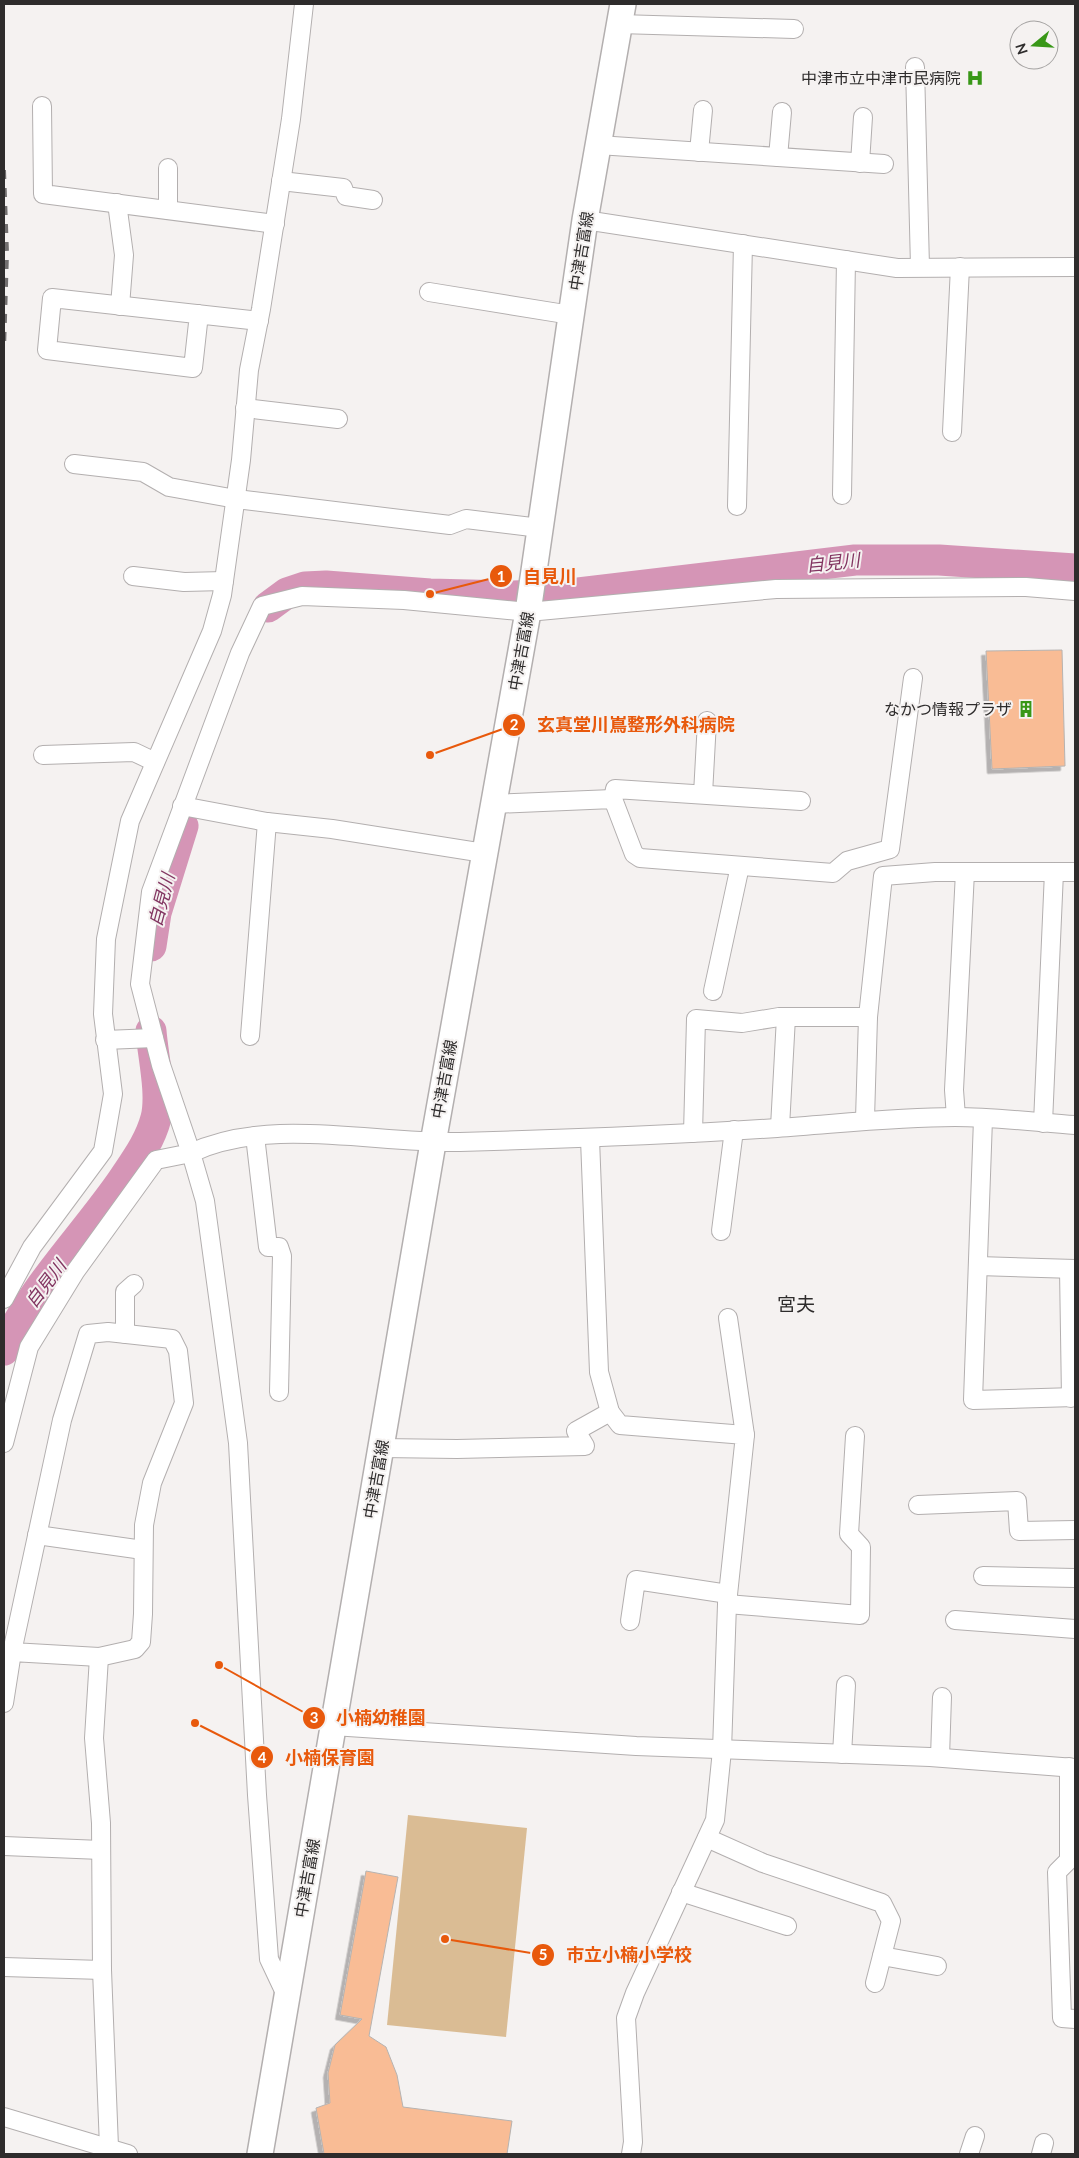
<svg xmlns="http://www.w3.org/2000/svg" width="1079" height="2158" font-family="Lato,'Noto Sans JP',sans-serif">
  <style>
    .green { fill: #dabc94 }
    .lines { fill: none; stroke-linecap: round; stroke-linejoin: round }
    .river { stroke: #d595b6; stroke-width: 31 }
    .building { fill: #f9bc95; stroke: #b6b3b1; filter: url(#shadow) }
    .street-casing { stroke: #b3afaf; stroke-width: 20 }
    .secondary-casing { stroke: #b3afaf; stroke-width: 28 }
    .street { stroke: #fff; stroke-width: 18 }
    .secondary { stroke: #fff; stroke-width: 25 }
    .rail { stroke: #726f6f; stroke-width: 4; stroke-dasharray: 9 9; stroke-linecap: butt }
    .labels { text-anchor: middle; stroke-width: 4; stroke-linejoin: round; paint-order: stroke }
    .poi-label { font-size: 16px; fill: #2e2c2c; stroke: #f5f2f1; text-anchor: end }
    .street-label { font-size: 16px; fill: #2e2c2c; stroke: #f5f2f1 }
    .water-label { font-size: 18px; font-style: italic; fill: #823561; stroke: #f5f2f1 }
    .quarter-label { font-size: 19px; fill: #2e2c2c; stroke: #f5f2f1 }
    .leader { fill: none; stroke: #e8590c; stroke-width: 2 }
    .callout-dot { fill: #e8590c; stroke: #f5f2f1; stroke-width: 2 }
    .mark-label { font-size: 15px; text-anchor: middle; font-weight: bold; fill: #fff }
    .callout-label { font-size: 18px; text-anchor: middle; font-weight: bold; fill: #e8590c; stroke: #f5f2f1; stroke-width: 4; stroke-linejoin: round; paint-order: stroke }
  </style>
  <defs>
    <filter id="shadow"><feDropShadow dx="-4.5" dy="4.5" stdDeviation="0" flood-color="#0004"/></filter>
  </defs>
  <rect width="100%" height="100%" fill="#f5f2f1"/>
  <!-- green -->
  <path class="green" d="M408 1815 527 1828 506 2037 387 2025Z"/>
  <g class="lines">
    <!-- river -->
    <g class="river">
      <path d="M268 607 287 593 305 587 326 586 430 594 513 596 570 594 855 560H939L1075 569"/>
      <path d="M151 946 156 913 183 826"/>
      <path d="M4 1350C30 1289 86 1234 124 1178 136 1160 150 1141 156 1118 162 1093 153 1057 151 1031"/>
    </g>
  </g>
  <!-- building -->
  <g class="building">
    <path d="M1062 650 1065 766 992 769 986 651Z"/>
    <path d="M366 1871 398 1877 369 2036 386 2047 397 2075 403 2107 512 2121 507 2154H324L316 2108 330 2103 328 2073 335 2045 362 2019 340 2015Z"/>
  </g>
  <g class="lines">
    <!-- street casing -->
    <g class="street-casing">
      <g id="street">
        <path d="M619 24 794 29"/>
        <path d="M915 67 920 267"/>
        <path d="M42 106 43 194 275 224"/>
        <path d="M598 145 884 164"/>
        <path d="M699 152 703 110"/>
        <path d="M778 157 782 112"/>
        <path d="M860 163 863 117"/>
        <path d="M281 181 343 188 346 196 373 200"/>
        <path d="M117 203 124 255 120 306"/>
        <path d="M168 210V168"/>
        <path d="M585 220 897 268 1075 267"/>
        <path d="M429 292 571 315"/>
        <path d="M199 314 193 368 47 350 52 298 259 321"/>
        <path d="M245 408 338 419"/>
        <path d="M952 432 960 267"/>
        <path d="M74 464 143 472 169 487 236 499 450 525 466 519 540 528"/>
        <path d="M842 495 846 260"/>
        <path d="M737 506 743 244"/>
        <path d="M133 576 184 582 224 581"/>
        <path d="M43 755 134 752 155 762"/>
        <path d="M703 794 707 721"/>
        <path d="M613 799 615 789 801 801"/>
        <path d="M493 804 613 799 634 854 640 858 833 873 847 861 890 849 913 678"/>
        <path d="M182 806 267 822 332 829 484 853"/>
        <path d="M713 991 740 866"/>
        <path d="M250 1036 267 822"/>
        <path d="M105 1040 154 1038"/>
        <path d="M956 1117 954 1090 965 872"/>
        <path d="M865 1119 868 1017 883 876 935 872H1075"/>
        <path d="M983 1119 973 1400 1075 1397"/>
        <path d="M1043 1123 1054 872"/>
        <path d="M780 1127 786 1017"/>
        <path d="M693 1133 696 1019 742 1023 779 1017H868"/>
        <path d="M255 1136 268 1247H279L282 1256 279 1392"/>
        <path d="M590 1139 599 1372 610 1412 620 1425 745 1435 727 1604 722 1750 715 1820 635 1993 626 2018 633 2142 631 2154"/>
        <path d="M721 1231 734 1130"/>
        <path d="M978 1266 1075 1269"/>
        <path d="M1069 1269 1071 1398"/>
        <path d="M4 1299 32 1247 103 1151 113 1094 103 1014 106 939 130 821 212 631 222 595 241 460 249 370 261 309 291 119 304 4"/>
        <path d="M728 1318 745 1435"/>
        <path d="M125 1334V1292L134 1284"/>
        <path d="M4 1443 29 1347 75 1272 156 1160 191 1153 161 1065 140 984 151 892 240 653 262 606 302 596 404 600 528 612 776 589 1026 587 1075 591"/>
        <path d="M381 1448 457 1449 585 1446 576 1431 610 1412"/>
        <path d="M918 1505 1017 1501 1019 1531 1075 1530"/>
        <path d="M37 1535 143 1550"/>
        <path d="M983 1576 1075 1578"/>
        <path d="M727 1604 860 1615 861 1547 849 1534 855 1436"/>
        <path d="M955 1620 1075 1629"/>
        <path d="M630 1621 636 1580 728 1594"/>
        <path d="M99 1657 94 1738 101 1823 102 1970 109 2147"/>
        <path d="M4 1703 12 1652 62 1420 88 1334 108 1332 172 1339 178 1351 184 1403 152 1483 144 1525 143 1614 141 1642 135 1649 99 1657 12 1652"/>
        <path d="M333 1726 636 1746 930 1757 1075 1768"/>
        <path d="M842 1754 846 1685"/>
        <path d="M940 1757 942 1697"/>
        <path d="M1069 1767V1860L1057 1872 1062 2018 1075 2019"/>
        <path d="M707 1838 763 1863 882 1903 891 1921 875 1983"/>
        <path d="M4 1846 101 1850"/>
        <path d="M681 1892 787 1926"/>
        <path d="M882 1956 937 1966"/>
        <path d="M4 1967 102 1970"/>
        <path d="M286 1995 269 1959 257 1795 238 1443 205 1201 191 1153C270 1116 375 1144 460 1142 566 1139 671 1135 777 1128 836 1124 895 1117 955 1117 995 1117 1035 1122 1075 1125"/>
        <path d="M4 2117 128 2154"/>
        <path d="M969 2154 975 2136"/>
        <path d="M1041 2154 1044 2143"/>
      </g>
    </g>
    <!-- secondary casing -->
    <g class="secondary-casing">
      <path id="secondary" d="M260 2154 433 1143 528 612 585 220 623 4"/>
    </g>
    <!-- street -->
    <use href="#street" class="street"/>
    <!-- secondary -->
    <use href="#secondary" class="secondary"/>
    <!-- rail -->
    <path class="rail" d="M4 170 7 253 4 349"/>
  </g>
  <!-- icons -->
  <defs>
    <g id="hospital-bare" transform="scale(1.35)"><path d="M-5-5h3v3.5h4V-5h3V5h-3V1.5h-4V5h-3Z" fill="#389717" stroke="#f5f2f1" stroke-width="2.5" paint-order="stroke"/></g>
    <g id="building-bare" transform="scale(1.35)"><path d="M-4-6H4V6H1V3H-1V6H-4ZM-2.5-4.3h1.7v1.8h-1.7ZM.8-4.3h1.7v1.8H.8ZM-2.5-1h1.7V.8h-1.7ZM.8-1h1.7V.8H.8Z" fill="#389717" stroke="#f5f2f1" stroke-width="2.5" paint-order="stroke"/></g>
  </defs>
  <g fill-rule="evenodd">
    <use href="#hospital-bare" x="975" y="78"/>
    <use href="#building-bare" x="1026" y="709"/>
  </g>
  <g class="labels">
    <!-- poi labels -->
    <g class="poi-label">
      <text x="961" y="84">中津市立中津市民病院</text>
      <text x="1012" y="715">なかつ情報プラザ</text>
    </g>
    <!-- street labels -->
    <g class="street-label">
      <text transform="translate(581 251) rotate(-81)" y="6">中津吉富線</text>
      <text transform="translate(521 651) rotate(-80)" y="6">中津吉富線</text>
      <text transform="translate(444 1079) rotate(-80)" y="6">中津吉富線</text>
      <text transform="translate(376 1479) rotate(-80)" y="6">中津吉富線</text>
      <text transform="translate(307 1878) rotate(-80)" y="6">中津吉富線</text>
    </g>
    <!-- water labels -->
    <g class="water-label">
      <text transform="translate(833 563) rotate(-6)" y="6">自見川</text>
      <text transform="translate(162 900) rotate(-75)" y="6">自見川</text>
      <text transform="translate(46 1284) rotate(-53)" y="6">自見川</text>
    </g>
    <!-- quarter labels -->
    <g class="quarter-label">
      <text x="796" y="1311">宮夫</text>
    </g>
  </g>
  <!-- callouts -->
  <path class="leader" d="M430 594L501 576M430 755L514 725M219 1665L314 1718M195 1723L262 1757M445 1939L543 1955"/>
  <g class="callout-dot">
    <circle cx="430" cy="594" r="5"/>
    <circle cx="430" cy="755" r="5"/>
    <circle cx="219" cy="1665" r="5"/>
    <circle cx="195" cy="1723" r="5"/>
    <circle cx="445" cy="1939" r="5"/>
    <circle cx="501" cy="576" r="12"/>
    <circle cx="514" cy="725" r="12"/>
    <circle cx="314" cy="1718" r="12"/>
    <circle cx="262" cy="1757" r="12"/>
    <circle cx="543" cy="1955" r="12"/>
  </g>
  <g class="mark-label">
    <text x="501" y="582">1</text>
    <text x="514" y="730">2</text>
    <text x="314" y="1723">3</text>
    <text x="262" y="1763">4</text>
    <text x="543" y="1960">5</text>
  </g>
  <g class="callout-label">
    <text x="550" y="583">自見川</text>
    <text x="636" y="731">玄真堂川嶌整形外科病院</text>
    <text x="381" y="1724">小楠幼稚園</text>
    <text x="330" y="1764">小楠保育園</text>
    <text x="629" y="1961">市立小楠小学校</text>
  </g>
  <!-- border -->
  <rect width="1079" height="2158" fill="none" stroke="#2e2c2c" stroke-width="10"/>
  <!-- north arrow -->
  <g transform="translate(1034 45) rotate(252)"><circle r="24" fill="#f5f2f1" stroke="#a5a3a2"/>
  <path d="M0-4L9 19L0 12L-9 19Z" fill="#389717"/>
  <text y="-8" font-size="14" font-weight="bold" text-anchor="middle" fill="#2e2c2c">N</text>
  </g>
</svg>
